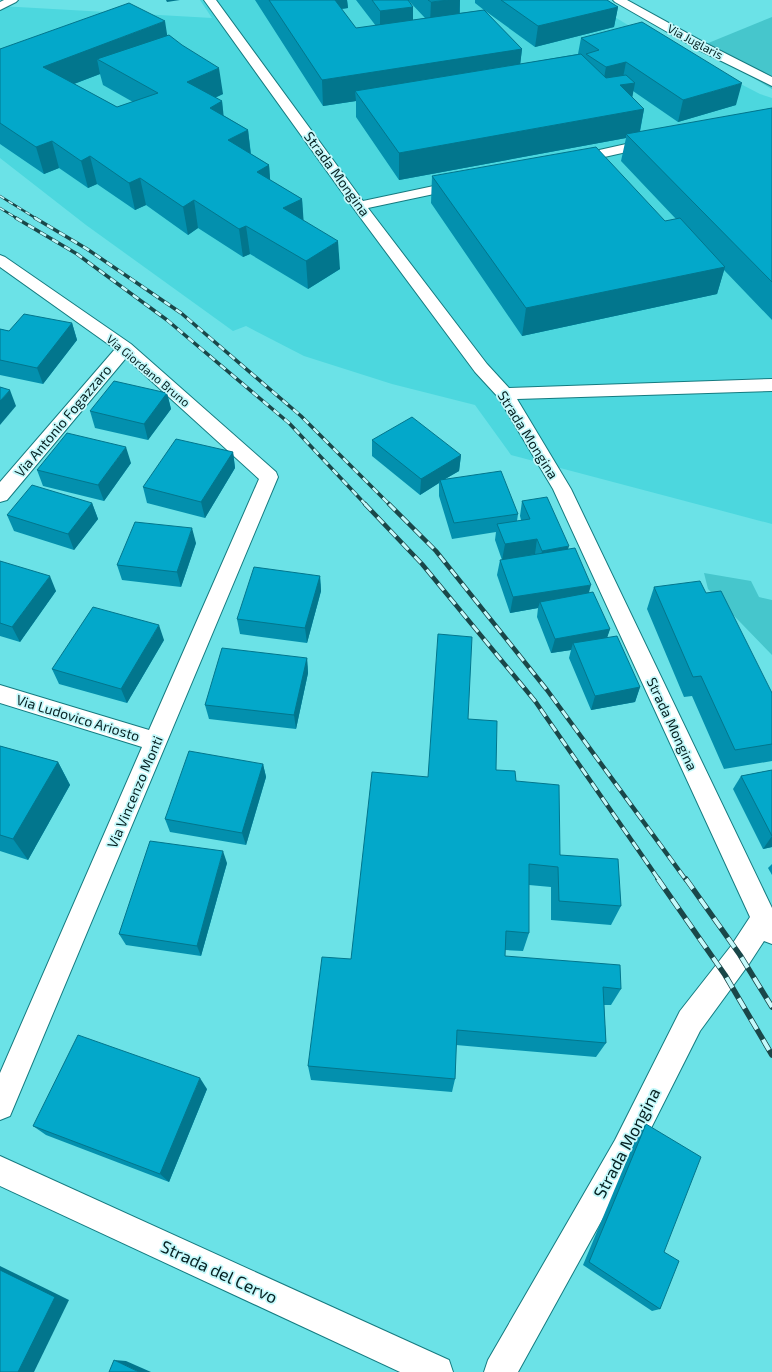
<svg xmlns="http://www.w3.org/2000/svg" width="772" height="1372" font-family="'Exo 2',sans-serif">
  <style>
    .built { fill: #4cd7de }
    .green { fill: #46c6cc }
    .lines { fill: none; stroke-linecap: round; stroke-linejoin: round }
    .minor-casing { stroke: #157b80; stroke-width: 2 }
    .minor { fill: #fff; fill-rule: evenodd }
    .rail-far3-casing { stroke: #1a4749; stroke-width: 2.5 }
    .rail-far2-casing { stroke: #1a4749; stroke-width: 3.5 }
    .rail-far1-casing { stroke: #1a4749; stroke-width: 4.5 }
    .rail-casing { stroke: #1a4749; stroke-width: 5.5 }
    .rail-far3 { stroke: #c4f9fb; stroke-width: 1.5; stroke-dasharray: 5; stroke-linecap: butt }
    .rail-far2 { stroke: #c4f9fb; stroke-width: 2.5; stroke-dasharray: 7; stroke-linecap: butt }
    .rail-far1 { stroke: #c4f9fb; stroke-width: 3; stroke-dasharray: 9; stroke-linecap: butt }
    .rail { stroke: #c4f9fb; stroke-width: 4; stroke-dasharray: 12; stroke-linecap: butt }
    .wall { fill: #0390ae; fill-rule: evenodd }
    .shaded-wall { fill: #02768d }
    .building { fill: #03a8ca; stroke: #02768d }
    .labels { text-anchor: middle; stroke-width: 3.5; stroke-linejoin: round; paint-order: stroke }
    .far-street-label { font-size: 12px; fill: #062122; stroke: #c4f9fb }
    .street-label { font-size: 14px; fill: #062122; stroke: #c4f9fb }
    .near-street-label { font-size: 17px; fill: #062122; stroke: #c4f9fb }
  </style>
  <rect width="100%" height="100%" fill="#6be2e7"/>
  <!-- built -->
  <path class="built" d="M200 0H587L636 30 760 94 772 98V524L511 455 475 405 392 384 304 356 246 326 233 331 86 225 0 158V6L212 18Z"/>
  <!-- green -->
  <g class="green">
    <path d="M772 17V89L701 46Z"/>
    <path d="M704 573 751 581 759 597 772 600V655L708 589Z"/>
  </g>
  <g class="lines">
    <!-- minor casing -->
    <g class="minor-casing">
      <g id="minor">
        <path d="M4 0H18L16 2 0 10V2Z"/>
        <path d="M204 0H216L363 201 462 180 467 181 469 184 467 187 368 208 487 364 509 388 772 379V391L517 399 571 489 772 908V944L764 941 749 964 700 1031 635 1160 518 1372H484L488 1360 615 1140 680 1011 731 946 750 917 553 489 498 397 475 372 354 209Z"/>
        <path d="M613 0H627L705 43 772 77V86L697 49 615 2Z"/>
        <path d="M653 138 658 139 660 142 658 145 573 164 568 163 566 160 568 157Z"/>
        <path d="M0 255 5 257 131 344 276 472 278 477 10 1116 0 1120V1073L142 747 0 703V685L149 730 259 479 126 358 7 500 0 502V482L115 349 0 267Z"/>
        <path d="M0 1156 449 1360 453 1372H400L0 1186Z"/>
      </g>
    </g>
    <!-- minor -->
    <use href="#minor" class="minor"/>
    <!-- rail-far3 casing -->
    <g class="rail-far3-casing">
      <g id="rail-far3">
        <path d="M0 196 37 219"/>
        <path d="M0 208 18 219"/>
      </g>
    </g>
    <!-- rail-far2 casing -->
    <g class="rail-far2-casing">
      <g id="rail-far2">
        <path d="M16 218 77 254 167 320 289 423 366 505"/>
        <path d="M35 218 87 249 181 313 301 416 390 505"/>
      </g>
    </g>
    <!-- rail-far1 casing -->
    <g class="rail-far1-casing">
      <g id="rail-far1">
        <path d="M365 504 422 564 535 701 659 880"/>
        <path d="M389 504 436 551 547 690 686 880"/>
      </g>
    </g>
    <!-- rail casing -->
    <g class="rail-casing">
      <g id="rail">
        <path d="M658 879 725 975 772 1055"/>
        <path d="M686 879 740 955 772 1007"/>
      </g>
    </g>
    <!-- rail-far3 -->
    <use href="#rail-far3" class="rail-far3"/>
    <!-- rail-far2 -->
    <use href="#rail-far2" class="rail-far2"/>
    <!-- rail-far1 -->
    <use href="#rail-far1" class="rail-far1"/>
    <!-- rail -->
    <use href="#rail" class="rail"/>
  </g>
  <!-- wall -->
  <g class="wall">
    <path d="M255 0H347L348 8 341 9 356 28 376 26 356 0H408L413 7V20L425 18 408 0H460V13L484 10 475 3V0H607L618 7 614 27 535 47 484 10 522 49 520 64 578 54 581 38 736 105 678 122 633 91 632 97 644 109 640 132 772 108V320L724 270 717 294 522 336 431 203 432 176 665 221 676 219 621 161 626 138 399 180 356 117V101L323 106Z"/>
    <path d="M167 35 223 94 215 98 222 101 223 115 248 130 251 154 269 165 270 180 302 199 303 220 340 269 308 289 250 254 243 257 198 228 188 235 146 205 135 210 97 184 88 188 59 168 44 174 0 144V49ZM100 74 103 85 133 102 117 107 74 84Z"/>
    <path d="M72 323 77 340 43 384 0 375V329L9 331Z"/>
    <path d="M167 393 171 409 148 440 95 428 90 411Z"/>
    <path d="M372 440 461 455 459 471 445 479 518 514 517 521 521 520 520 516 522 501 568 549 589 593 610 629 607 637 640 687 635 702 591 710 569 658 571 650 551 653 537 617 538 608 510 613 497 575 500 560H502L495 540 496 532 452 539 439 496V483L420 495 372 456Z"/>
    <path d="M233 452 235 468 205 518 147 503 143 487Z"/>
    <path d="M131 463 104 501 43 486 37 470Z"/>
    <path d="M92 503 98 519 74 550 14 531 7 515Z"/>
    <path d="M196 543 181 587 122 580 117 565Z"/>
    <path d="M0 561 56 591 20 642 0 636Z"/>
    <path d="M320 576 321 591 307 643 240 634 237 619Z"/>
    <path d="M654 587 706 593 772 693V761L724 769 692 696 684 697 647 609Z"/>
    <path d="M164 640 127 703 59 684 52 669Z"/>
    <path d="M307 658 308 673 296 729 209 719 205 705Z"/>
    <path d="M468 719 496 770 516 781 560 855 621 906 611 925 551 920V887L529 885V933L523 951 505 950V956L621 989 611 1005H604L606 1043 596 1057 456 1045 455 1079 452 1092 311 1080 308 1066 351 959 428 777Z"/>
    <path d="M0 746 58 762 70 785 28 860 0 851Z"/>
    <path d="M263 764 266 777 246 845 170 832 165 819Z"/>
    <path d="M772 770V847L763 849 733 789 741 776Z"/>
    <path d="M227 863 201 956 126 945 119 934Z"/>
    <path d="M772 864V875L768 868Z"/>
    <path d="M207 1089 169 1182 46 1135 33 1126Z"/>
    <path d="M646 1124 664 1252 660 1309 652 1311 583 1265 639 1131Z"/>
  </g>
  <!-- shaded-wall -->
  <g class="shaded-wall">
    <path d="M166 0H180L167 2Z"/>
    <path d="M325 0H347L348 8 325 11Z"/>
    <path d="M449 0H460L459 19 430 23 431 2Z"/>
    <path d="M413 7V27L380 32V11Z"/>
    <path d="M618 7 614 27 535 47 538 26Z"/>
    <path d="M165 21 169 47 97 59 100 74 50 93 43 67Z"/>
    <path d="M522 49 519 75 355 91 356 101 323 106 322 80Z"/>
    <path d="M626 62 622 83 602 89 606 67Z"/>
    <path d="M219 68 223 94 191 108 187 82Z"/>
    <path d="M635 83 630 109 620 85Z"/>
    <path d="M742 83 736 105 678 122 683 100Z"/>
    <path d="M222 101 225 128 210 108Z"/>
    <path d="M644 109 639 135 626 134V138L399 180V153Z"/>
    <path d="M248 130 251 157 228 140Z"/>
    <path d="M52 141 59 168 44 174 36 147Z"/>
    <path d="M90 156 97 184 88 188 81 161Z"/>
    <path d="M269 165 271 192 257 172Z"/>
    <path d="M140 178 146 205 135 210 129 183Z"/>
    <path d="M302 199 304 226 283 208Z"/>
    <path d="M194 200 198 228 188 235 183 207Z"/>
    <path d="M246 226 250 254 243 257 239 229Z"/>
    <path d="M338 241 340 269 308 289 306 261Z"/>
    <path d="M725 267 717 294 522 336 526 308Z"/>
    <path d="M72 323 77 340 43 384 37 368Z"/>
    <path d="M10 390 16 406 0 425V401Z"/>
    <path d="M167 393 171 409 148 440 144 424Z"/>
    <path d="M126 447 131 463 104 501 98 485Z"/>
    <path d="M233 452 235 468 205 518 201 502Z"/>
    <path d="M461 455 459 471 440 482V480L439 483 420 495 421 479Z"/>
    <path d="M92 503 98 519 74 550 68 534Z"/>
    <path d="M192 528 196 543 181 587 177 572Z"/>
    <path d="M537 539 535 554 502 560 505 544Z"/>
    <path d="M569 546 565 561 539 566 542 551Z"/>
    <path d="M50 576 56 591 20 642 12 627Z"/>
    <path d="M320 576 321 591 307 643 305 628Z"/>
    <path d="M591 585 587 600 540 602 538 608 510 613 513 597Z"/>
    <path d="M159 625 164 640 127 703 121 689Z"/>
    <path d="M610 629 605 644 573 643 571 650 551 653 555 639Z"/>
    <path d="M307 658 308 673 296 729 294 715Z"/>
    <path d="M640 687 635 702 591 710 595 696Z"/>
    <path d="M58 762 70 785 28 860 13 839Z"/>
    <path d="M263 764 266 777 246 845 242 833Z"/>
    <path d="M772 836V847L763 849Z"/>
    <path d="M223 851 227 863 201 956 197 946Z"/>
    <path d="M200 1078 207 1089 169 1182 160 1174Z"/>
    <path d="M0 1266 69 1300 34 1372H18L0 1270Z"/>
    <path d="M114 1360 126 1361 151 1372H139Z"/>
  </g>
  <!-- building -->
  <g class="building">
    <path d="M269 0H335L356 28 484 10 522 49 322 80Z"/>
    <path d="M372 0H408L413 7 380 11Z"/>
    <path d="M428 0H449L431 2Z"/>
    <path d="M501 0H607L618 7 538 26Z"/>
    <path d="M129 3 165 21 43 67 117 107 158 93 97 59 169 35 182 45 219 68 187 82 222 101 210 108 248 130 228 140 269 165 257 172 302 199 283 208 338 241 306 261 246 226 239 229 194 200 183 207 140 178 129 183 90 156 81 161 52 141 36 147 0 123V49Z"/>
    <path d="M642 22 742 83 683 100 626 62 606 67 586 54 599 50 581 38Z"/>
    <path d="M581 54 606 78 626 75 635 83 620 85 644 109 399 153 355 91Z"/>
    <path d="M772 108V282L626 134Z"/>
    <path d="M596 147 665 221 680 218 725 267 526 308 432 176Z"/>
    <path d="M24 314 72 323 37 368 0 360V329L9 331Z"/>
    <path d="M114 381 167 393 144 424 90 411Z"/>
    <path d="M0 387 10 390 0 401Z"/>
    <path d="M412 417 461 455 421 479 372 440Z"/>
    <path d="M67 433 126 447 98 485 37 470Z"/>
    <path d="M176 439 233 452 201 502 143 487Z"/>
    <path d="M501 471 518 514 454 523 440 480Z"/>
    <path d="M32 485 92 503 68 534 7 515Z"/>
    <path d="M547 497 569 546 542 551 537 539 505 544 497 524 530 519 522 501Z"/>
    <path d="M135 522 192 528 177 572 117 565Z"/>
    <path d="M575 548 591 585 513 597 500 560Z"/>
    <path d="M0 561 50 576 12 627 0 623Z"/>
    <path d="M254 567 320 576 305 628 237 619Z"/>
    <path d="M700 581 706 593 721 591 772 693V744L735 750 701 676 693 677 654 587Z"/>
    <path d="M593 592 610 629 555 639 540 602Z"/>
    <path d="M93 607 159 625 121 689 52 669Z"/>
    <path d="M438 634 472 637 468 719 497 721 496 770 515 771 516 781 559 785 560 855 618 859 621 906 559 901 558 867 529 864V933L506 931 505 956 620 965 621 989 603 987 606 1043 457 1030 455 1079 308 1066 322 957 351 959 372 772 428 777Z"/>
    <path d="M617 636 640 687 595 696 573 643Z"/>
    <path d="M222 648 307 658 294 715 205 705Z"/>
    <path d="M0 746 58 762 13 839 0 835Z"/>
    <path d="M189 751 263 764 242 833 165 819Z"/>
    <path d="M772 770V836L741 776Z"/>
    <path d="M150 841 223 851 197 946 119 934Z"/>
    <path d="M78 1035 200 1078 160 1174 33 1126Z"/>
    <path d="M646 1124 701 1157 664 1252 679 1261 660 1309 589 1262Z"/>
    <path d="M0 1270 55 1297 18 1372H0Z"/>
    <path d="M114 1360 139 1372H109Z"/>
  </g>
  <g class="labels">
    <!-- far-street labels -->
    <g class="far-street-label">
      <text transform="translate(695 42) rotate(28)" y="4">Via Juglaris</text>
      <text transform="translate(148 371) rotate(40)" y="4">Via Giordano Bruno</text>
    </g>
    <!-- street labels -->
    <g class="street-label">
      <text transform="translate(337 174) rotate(54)" y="5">Strada Mongina</text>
      <text transform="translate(63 421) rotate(-50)" y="5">Via Antonio Fogazzaro</text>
      <text transform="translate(528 435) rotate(58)" y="5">Strada Mongina</text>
      <text transform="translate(78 718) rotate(17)" y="5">Via Ludovico Ariosto</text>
      <text transform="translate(672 724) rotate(65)" y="5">Strada Mongina</text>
      <text transform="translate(135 792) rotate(-67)" y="5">Via Vincenzo Monti</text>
    </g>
    <!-- near-street labels -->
    <g class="near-street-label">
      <text transform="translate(627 1143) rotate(-62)" y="6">Strada Mongina</text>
      <text transform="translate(219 1272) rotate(25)" y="6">Strada del Cervo</text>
    </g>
  </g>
</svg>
